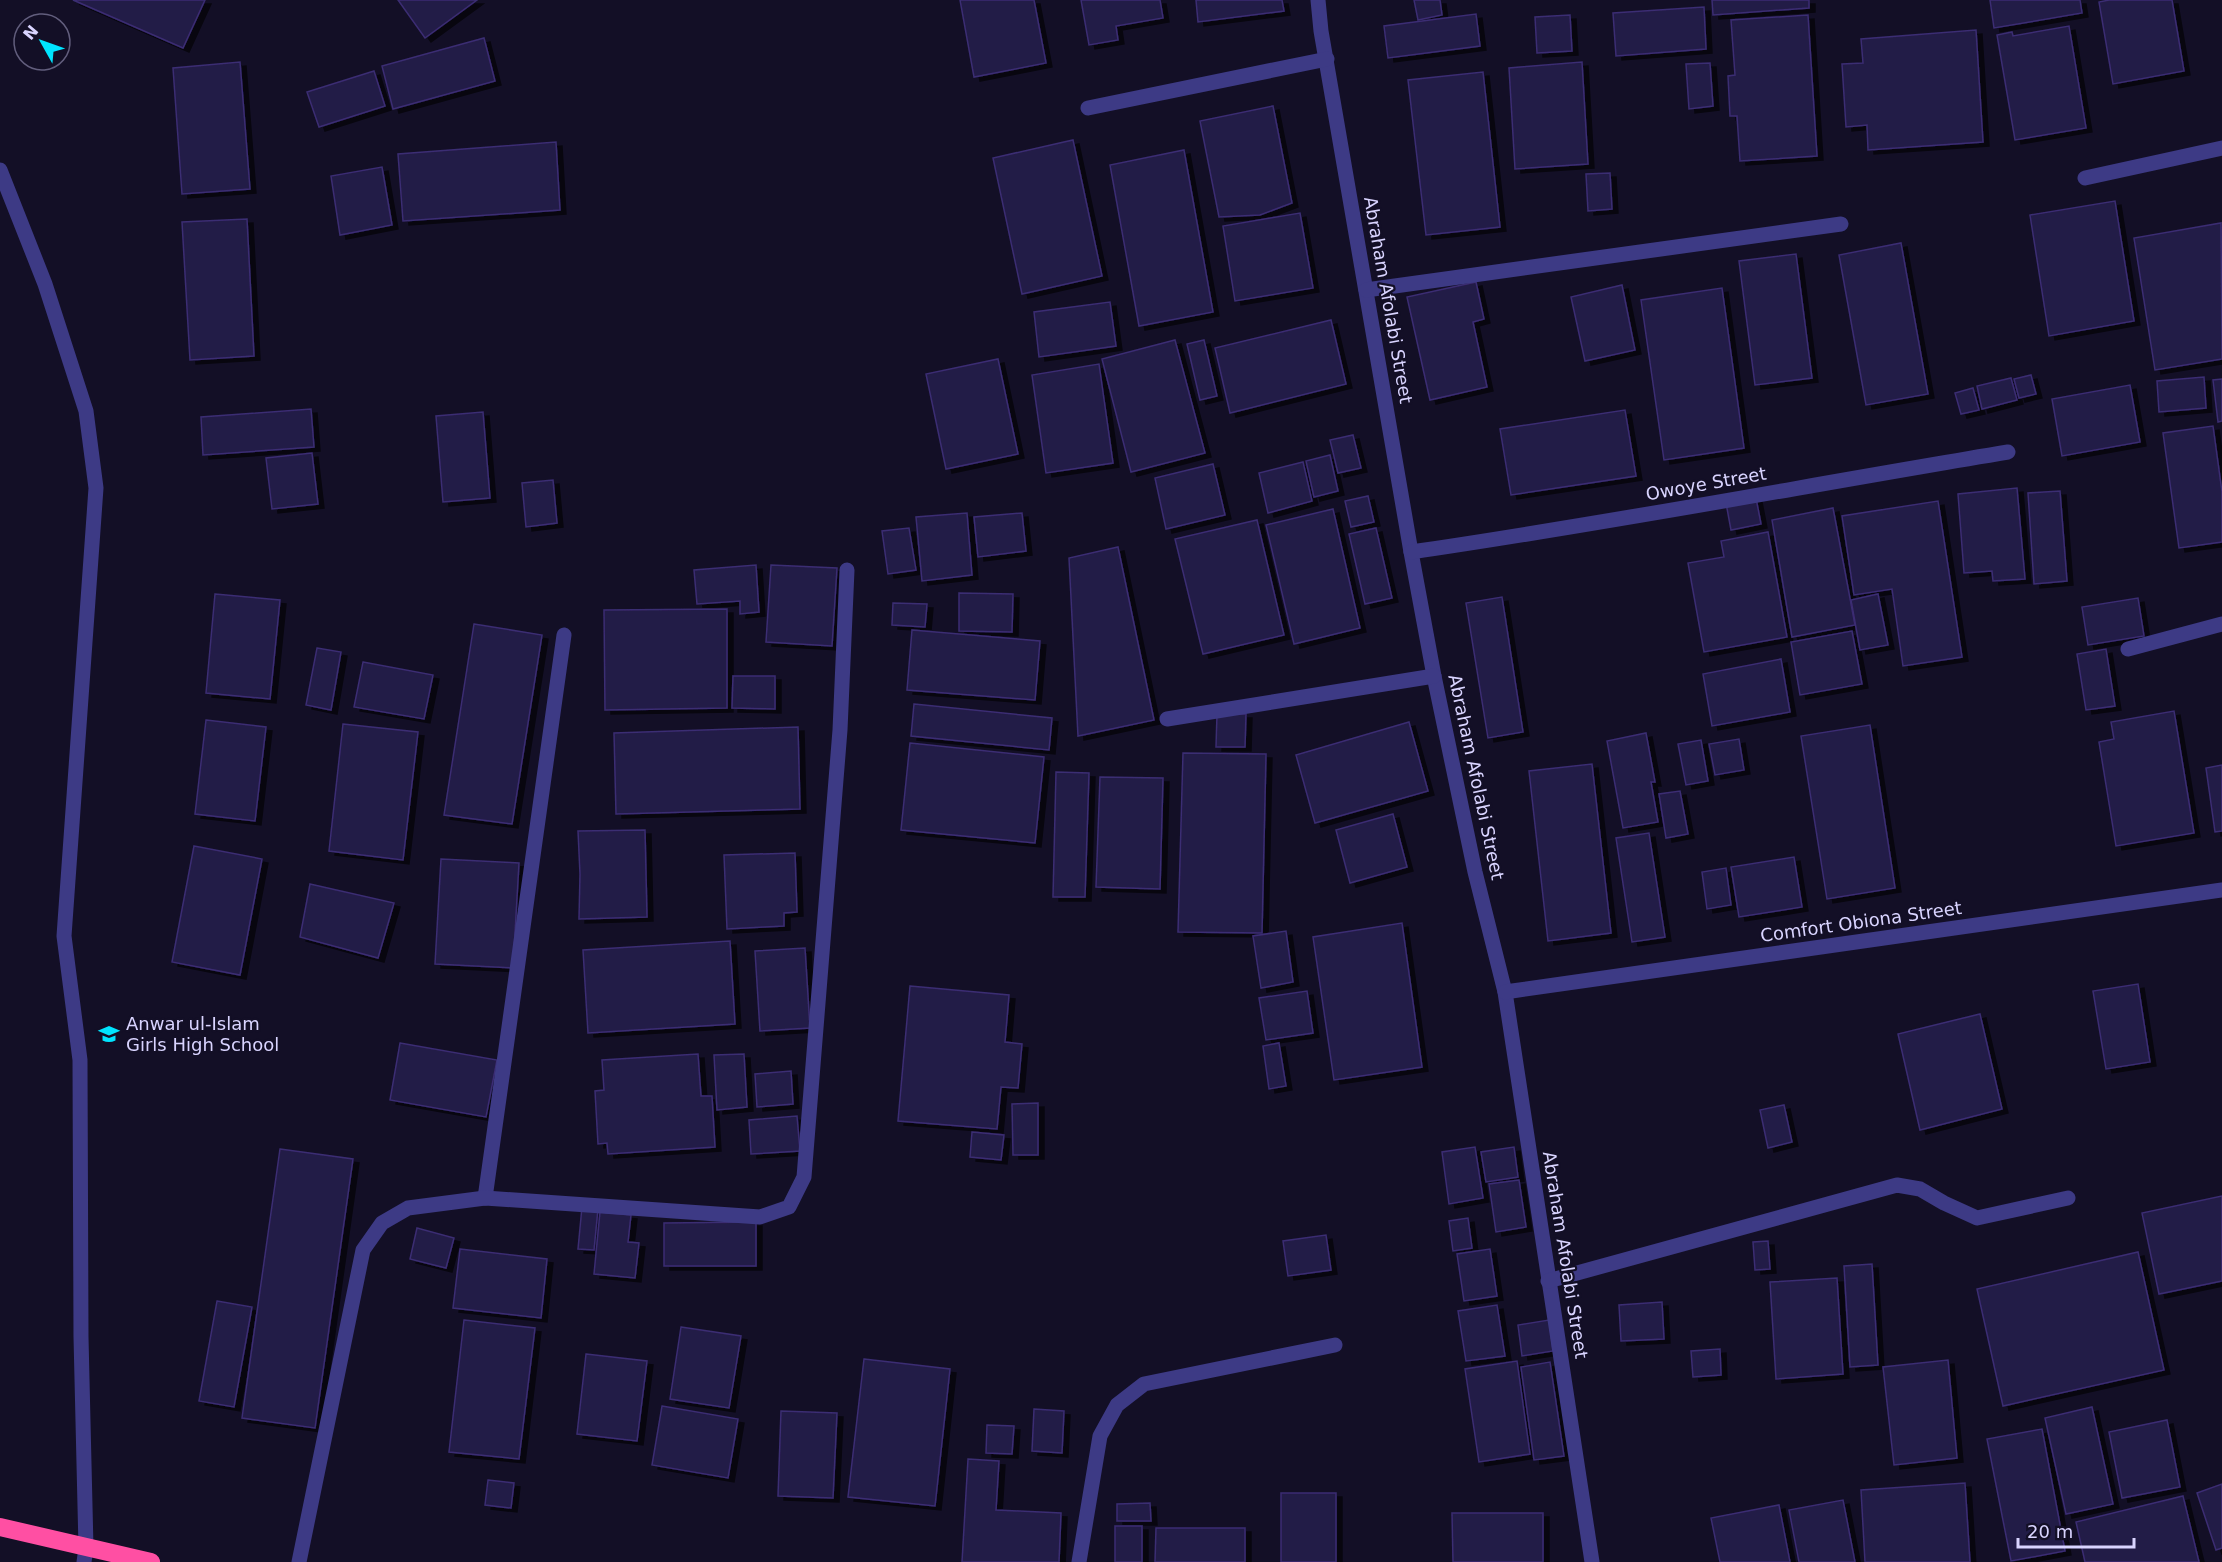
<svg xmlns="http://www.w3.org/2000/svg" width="2222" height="1562" font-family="'DejaVu Sans',sans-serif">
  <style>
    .building { fill: #241b47; stroke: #3b2d73; stroke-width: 1.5; filter: url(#shadow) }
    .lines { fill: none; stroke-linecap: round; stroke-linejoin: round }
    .minor { stroke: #3d3a85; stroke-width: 15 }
    .highway { stroke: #ff4fa3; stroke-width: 18 }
    .labels { text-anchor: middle; stroke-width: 4.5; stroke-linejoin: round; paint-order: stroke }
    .street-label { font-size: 18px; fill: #d9d4ff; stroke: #130f26 }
    .poi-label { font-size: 18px; fill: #d9d4ff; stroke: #130f26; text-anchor: start }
  </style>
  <defs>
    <filter id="shadow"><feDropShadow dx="6" dy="4" stdDeviation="0" flood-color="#0009"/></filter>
  </defs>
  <rect width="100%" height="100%" fill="#130f26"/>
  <!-- building -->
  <g class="building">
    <path d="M73 0H205L183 48Z"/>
    <path d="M398 0H477L425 38Z"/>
    <path d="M960 0H1034L1046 63 974 77Z"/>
    <path d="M1081 0H1160L1163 18 1116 26 1118 40 1089 45Z"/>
    <path d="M1196 0H1282L1284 11 1198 22Z"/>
    <path d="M1414 0H1440L1442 15 1418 20Z"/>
    <path d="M1712 0H1809V8L1713 15Z"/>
    <path d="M1990 0H2080L2082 13 1994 28Z"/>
    <path d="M2109 0H2172L2184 71 2113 84 2099 2Z"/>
    <path d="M1704 7 1706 49 1616 56 1613 13Z"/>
    <path d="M1476 14 1480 46 1388 58 1384 26Z"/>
    <path d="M1570 15 1572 51 1537 53 1535 17Z"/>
    <path d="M1808 15 1817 156 1740 161 1737 116H1730L1728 76 1735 75 1731 20Z"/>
    <path d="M2069 26 2086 128 2015 140 1997 35 2012 32 2013 36Z"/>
    <path d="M1976 30 1983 142 1868 150 1867 125 1846 127 1842 64 1863 63 1861 39Z"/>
    <path d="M484 38 495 81 393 109 382 66Z"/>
    <path d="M240 62 250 189 182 194 173 68Z"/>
    <path d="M1582 62 1588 164 1515 169 1509 68Z"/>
    <path d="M1710 63 1713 106 1689 109 1686 64Z"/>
    <path d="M374 71 385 106 319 127 307 92Z"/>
    <path d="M1483 72 1500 227 1426 235 1408 80Z"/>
    <path d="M1273 106 1292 203 1260 215 1219 217 1200 121Z"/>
    <path d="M1073 140 1102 276 1022 294 993 158Z"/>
    <path d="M556 142 560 210 403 221 398 154Z"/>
    <path d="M1184 150 1213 312 1139 326 1110 165Z"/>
    <path d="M382 167 392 225 340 235 331 176Z"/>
    <path d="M1610 173 1612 209 1588 211 1586 174Z"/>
    <path d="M2115 201 2134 321 2049 336 2030 215Z"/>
    <path d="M1300 213 1313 288 1235 301 1223 226Z"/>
    <path d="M247 219 254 356 190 360 182 222Z"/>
    <path d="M2221 223 2222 359 2155 370 2134 238Z"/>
    <path d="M1901 243 1928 394 1866 405 1839 255Z"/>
    <path d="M1796 254 1812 378 1755 385 1739 261Z"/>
    <path d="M1476 282 1484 319 1473 322 1487 387 1430 400 1407 297Z"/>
    <path d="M1622 285 1635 350 1585 361 1571 297Z"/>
    <path d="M1722 288 1744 448 1664 460 1641 300Z"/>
    <path d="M1110 302 1116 346 1039 357 1034 312Z"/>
    <path d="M1331 320 1346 384 1230 413 1215 348Z"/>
    <path d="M1175 340 1205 453 1131 472 1102 359Z"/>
    <path d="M1204 340 1217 396 1200 400 1187 344Z"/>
    <path d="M998 359 1018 454 946 469 926 374Z"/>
    <path d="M1099 364 1113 463 1046 473 1032 375Z"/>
    <path d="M2031 375 2036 394 2019 398 2014 379Z"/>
    <path d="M2204 377 2206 408 2159 412 2157 381Z"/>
    <path d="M2011 378 2017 400 1982 409 1977 386Z"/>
    <path d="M2222 379V421L2218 422 2213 380Z"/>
    <path d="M2130 385 2140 442 2062 456 2052 399Z"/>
    <path d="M1973 388 1979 410 1961 414 1955 393Z"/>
    <path d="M311 409 314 447 203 455 201 417Z"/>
    <path d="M1625 410 1636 476 1511 495 1500 429Z"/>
    <path d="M483 412 490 498 443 502 436 416Z"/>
    <path d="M2213 426 2222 492V542L2179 548 2163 433Z"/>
    <path d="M1353 435 1361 468 1338 473 1330 440Z"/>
    <path d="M312 453 318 504 272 509 266 458Z"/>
    <path d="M1330 455 1338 491 1314 497 1306 461Z"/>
    <path d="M1303 462 1312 501 1268 513 1259 473Z"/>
    <path d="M1213 464 1225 515 1166 529 1155 478Z"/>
    <path d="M553 480 557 523 526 527 522 483Z"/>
    <path d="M2017 488 2025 579 1993 581 1992 571 1964 573 1958 494Z"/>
    <path d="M2060 491 2067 581 2034 584 2028 493Z"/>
    <path d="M1368 496 1374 522 1351 527 1345 501Z"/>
    <path d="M1756 498 1761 524 1731 530 1726 503Z"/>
    <path d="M1938 501 1962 657 1903 666 1892 589 1854 595 1842 516Z"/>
    <path d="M1833 508 1855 625 1792 637 1772 520Z"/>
    <path d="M1333 509 1360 628 1294 644 1266 525Z"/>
    <path d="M967 513 972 575 922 581 916 517Z"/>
    <path d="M1022 513 1026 551 978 557 974 517Z"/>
    <path d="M1257 520 1284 635 1203 654 1175 539Z"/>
    <path d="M909 528 916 570 888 574 882 531Z"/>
    <path d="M1376 528 1392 598 1365 604 1349 534Z"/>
    <path d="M1768 532 1787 637 1704 652 1688 563 1724 557 1721 541Z"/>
    <path d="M1118 547 1154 720 1078 736 1069 558Z"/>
    <path d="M756 565 759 612 740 614V601L697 604 694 570Z"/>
    <path d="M771 565 837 568 832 646 766 642Z"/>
    <path d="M959 593 1013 594 1012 632 959 631Z"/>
    <path d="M215 594 280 600 270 699 206 693Z"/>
    <path d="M1878 594 1888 645 1860 650 1851 600Z"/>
    <path d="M1502 597 1523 732 1488 738 1466 603Z"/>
    <path d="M2138 598 2144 636 2088 645 2082 607Z"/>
    <path d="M893 603 927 604 925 627 892 625Z"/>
    <path d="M727 609V708L605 710 604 610Z"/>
    <path d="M474 624 542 635 512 824 444 815Z"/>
    <path d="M912 630 1040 641 1035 700 907 690Z"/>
    <path d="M1852 631 1862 684 1800 695 1791 642Z"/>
    <path d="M317 648 341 652 331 710 306 705Z"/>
    <path d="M2106 649 2115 706 2086 710 2077 654Z"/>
    <path d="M1781 659 1790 712 1712 726 1703 674Z"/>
    <path d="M363 662 433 675 424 719 354 707Z"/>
    <path d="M733 676H775V709L732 708Z"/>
    <path d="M914 704 1052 718 1049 750 911 736Z"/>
    <path d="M2174 711 2194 833 2116 846 2099 742 2114 739 2111 722Z"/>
    <path d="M1217 714H1246L1245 747H1216Z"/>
    <path d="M206 720 266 727 255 821 195 814Z"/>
    <path d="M1409 722 1428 791 1315 823 1296 755Z"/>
    <path d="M343 724 418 732 403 860 329 851Z"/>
    <path d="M1870 725 1895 888 1827 899 1801 736Z"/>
    <path d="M798 727 800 809 616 814 614 733Z"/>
    <path d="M1646 733 1655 782H1651L1658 822 1623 828 1607 741Z"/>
    <path d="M1739 739 1744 770 1715 775 1709 744Z"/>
    <path d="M1701 740 1708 781 1686 785 1678 744Z"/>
    <path d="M910 743 1044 757 1035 843 901 830Z"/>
    <path d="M1183 753 1266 754 1262 933 1178 932Z"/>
    <path d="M1592 764 1611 933 1548 941 1529 771Z"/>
    <path d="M2222 765V831L2215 832 2206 768Z"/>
    <path d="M1056 772 1089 773 1085 897H1053Z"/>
    <path d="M1100 777 1163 778 1160 889 1096 887Z"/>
    <path d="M1680 791 1688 834 1666 838 1659 794Z"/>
    <path d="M1393 814 1407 867 1350 883 1336 830Z"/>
    <path d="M645 830 647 917 579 919 580 874 578 831Z"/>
    <path d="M1649 833 1665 937 1632 942 1616 838Z"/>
    <path d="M194 846 262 859 240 975 172 962Z"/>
    <path d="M795 853 797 912 784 913V926L727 929 724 855Z"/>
    <path d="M1794 857 1802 907 1739 917 1731 867Z"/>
    <path d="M441 859 519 863 513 968 435 964Z"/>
    <path d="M1726 868 1731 905 1707 909 1702 872Z"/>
    <path d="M310 884 394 903 378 958 300 937Z"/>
    <path d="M1402 923 1422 1067 1334 1080 1313 937Z"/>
    <path d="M1286 931 1293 982 1261 988 1253 936Z"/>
    <path d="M730 941 735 1024 588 1033 583 950Z"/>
    <path d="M805 948 810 1028 760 1031 755 951Z"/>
    <path d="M2138 984 2150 1062 2106 1069 2093 991Z"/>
    <path d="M910 986 1009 995 1005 1042 1022 1044 1018 1088 1001 1087 997 1129 898 1121Z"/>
    <path d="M1307 991 1313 1033 1266 1040 1259 998Z"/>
    <path d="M1980 1014 2002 1109 1920 1130 1898 1034Z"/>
    <path d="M400 1043 497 1060 486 1117 390 1100Z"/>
    <path d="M1279 1043 1286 1086 1269 1089 1263 1046Z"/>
    <path d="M698 1054 701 1096H712L715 1147 608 1154 607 1143 598 1144 595 1091 604 1090 602 1060Z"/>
    <path d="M744 1054 747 1107 717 1110 714 1055Z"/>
    <path d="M791 1071 793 1104 757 1107 755 1074Z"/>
    <path d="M1038 1103V1155H1013L1012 1104Z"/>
    <path d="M1784 1105 1792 1142 1768 1148 1760 1110Z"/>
    <path d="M797 1116 800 1151 751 1154 749 1120Z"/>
    <path d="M972 1132 1004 1135 1001 1160 970 1157Z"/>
    <path d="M1475 1147 1483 1198 1449 1204 1442 1152Z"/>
    <path d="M1514 1147 1518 1177 1486 1182 1481 1152Z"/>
    <path d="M280 1149 353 1159 315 1428 242 1418Z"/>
    <path d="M1519 1180 1526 1227 1496 1232 1489 1184Z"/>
    <path d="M2222 1196V1281L2159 1294 2142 1213Z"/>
    <path d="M582 1207 598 1209 594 1250 578 1249Z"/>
    <path d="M600 1212 631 1215 628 1242 639 1243 635 1278 594 1274Z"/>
    <path d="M1468 1218 1472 1248 1453 1251 1449 1221Z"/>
    <path d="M756 1222V1266H664V1223Z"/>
    <path d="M417 1228 454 1238 446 1268 410 1259Z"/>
    <path d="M1326 1235 1331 1270 1288 1276 1283 1241Z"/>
    <path d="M1768 1241 1770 1269 1755 1270 1753 1242Z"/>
    <path d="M460 1249 547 1259 541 1318 453 1308Z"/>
    <path d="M1490 1249 1497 1296 1464 1301 1457 1254Z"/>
    <path d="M2138 1252 2164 1370 2003 1406 1977 1289Z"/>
    <path d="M1872 1264 1878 1365 1850 1367 1844 1266Z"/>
    <path d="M1837 1278 1843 1374 1776 1379 1770 1282Z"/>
    <path d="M217 1301 252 1307 234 1407 199 1401Z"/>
    <path d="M1662 1302 1664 1339 1621 1341 1619 1305Z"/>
    <path d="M1497 1305 1505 1356 1466 1361 1458 1311Z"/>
    <path d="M464 1320 535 1328 519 1459 449 1452Z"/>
    <path d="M1549 1320 1553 1351 1522 1356 1518 1325Z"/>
    <path d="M681 1327 741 1336 729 1408 670 1399Z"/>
    <path d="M1720 1349 1721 1375 1693 1377 1691 1351Z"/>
    <path d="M586 1354 647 1361 637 1441 577 1434Z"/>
    <path d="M864 1359 950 1369 935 1506 848 1497Z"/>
    <path d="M1948 1360 1957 1458 1894 1465 1883 1367Z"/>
    <path d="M1517 1361 1530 1454 1479 1462 1465 1369Z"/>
    <path d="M1550 1362 1564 1456 1534 1460 1521 1367Z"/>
    <path d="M662 1406 738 1419 728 1478 652 1465Z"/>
    <path d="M2092 1407 2113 1504 2066 1514 2045 1418Z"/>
    <path d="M1034 1409 1064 1411 1062 1453 1032 1451Z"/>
    <path d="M781 1411 837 1413 833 1498 778 1496Z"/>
    <path d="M2167 1420 2180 1487 2122 1498 2109 1432Z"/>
    <path d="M987 1425 1014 1426 1012 1454 986 1453Z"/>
    <path d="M2042 1429 2065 1551 2011 1561 1987 1439Z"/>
    <path d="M968 1459 999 1461 996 1510 1061 1513 1059 1562H962Z"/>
    <path d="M488 1480 514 1483 511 1508 485 1505Z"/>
    <path d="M1965 1483 1970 1562H1865L1861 1490Z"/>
    <path d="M2222 1484V1548L2216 1550 2197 1493Z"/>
    <rect x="1281" y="1493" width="55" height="69"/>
    <path d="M2183 1496 2199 1562H2085L2076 1522Z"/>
    <path d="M1843 1500 1855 1562H1799L1789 1510Z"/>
    <path d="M1150 1503 1151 1521H1117V1504Z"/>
    <path d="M1779 1505 1790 1562H1720L1711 1518Z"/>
    <path d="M1452 1513H1543V1562H1453Z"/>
    <rect x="1115" y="1526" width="27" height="36"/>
    <path d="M1156 1528H1245V1562H1155Z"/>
  </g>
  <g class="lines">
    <!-- minor -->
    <g class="minor">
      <path d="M1318 0 1321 31 1411 552 1434 676 1475 872 1505 992 1592 1562"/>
      <path d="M1088 108 1327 59"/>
      <path d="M0 170 45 284 86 411 96 488 64 936 80 1060 81 1337 86 1548 84 1562"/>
      <path d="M2085 178 2222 148"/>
      <path d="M1366 290 1841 224"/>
      <path d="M1411 552C1611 523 1809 485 2008 452"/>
      <path d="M2128 649 2222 624"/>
      <path d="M1167 719 1434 676"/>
      <path d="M1505 992 2222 890"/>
      <path d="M485 1198 564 635"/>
      <path d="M1548 1281 1897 1185 1920 1189 1944 1203 1977 1218 2068 1198"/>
      <path d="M299 1562 363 1250 382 1223 408 1208 485 1198 760 1217 789 1207 804 1177 840 730 847 570"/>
      <path d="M1079 1562 1100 1436 1117 1405 1144 1384 1335 1345"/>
    </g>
    <!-- highway -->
    <path class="highway" d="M0 1527 151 1562"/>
  </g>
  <!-- icons -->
  <defs>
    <g id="school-bare" transform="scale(1.62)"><path d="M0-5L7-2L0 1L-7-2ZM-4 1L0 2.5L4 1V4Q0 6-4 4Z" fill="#00e5ff" stroke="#130f26" stroke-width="2.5" paint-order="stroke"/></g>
  </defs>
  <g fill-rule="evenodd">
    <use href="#school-bare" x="109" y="1034"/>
  </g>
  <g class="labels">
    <!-- street labels -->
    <g class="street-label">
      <text transform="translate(1388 300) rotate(80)" y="6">Abraham Afolabi Street</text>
      <text transform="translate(1706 484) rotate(-10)" y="6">Owoye Street</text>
      <text transform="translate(1476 777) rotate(78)" y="6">Abraham Afolabi Street</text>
      <text transform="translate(1861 922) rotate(-8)" y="6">Comfort Obiona Street</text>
      <text transform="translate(1565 1255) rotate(81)" y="6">Abraham Afolabi Street</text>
    </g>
    <!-- poi labels -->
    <g class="poi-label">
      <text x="126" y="1030">Anwar ul-Islam<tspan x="126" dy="21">Girls High School</tspan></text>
    </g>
  </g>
  <!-- north arrow -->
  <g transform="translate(42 42) rotate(310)"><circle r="28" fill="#130f26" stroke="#625e7d" stroke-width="1.5"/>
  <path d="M0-4.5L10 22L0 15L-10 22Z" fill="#00e5ff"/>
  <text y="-9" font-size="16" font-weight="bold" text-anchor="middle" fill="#d9d4ff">N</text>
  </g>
  <!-- scale -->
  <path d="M2018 1538v9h116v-9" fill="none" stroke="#d9d4ff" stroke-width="3"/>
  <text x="2027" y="1538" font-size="18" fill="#d9d4ff" stroke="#130f26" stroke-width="4.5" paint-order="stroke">20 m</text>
</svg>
